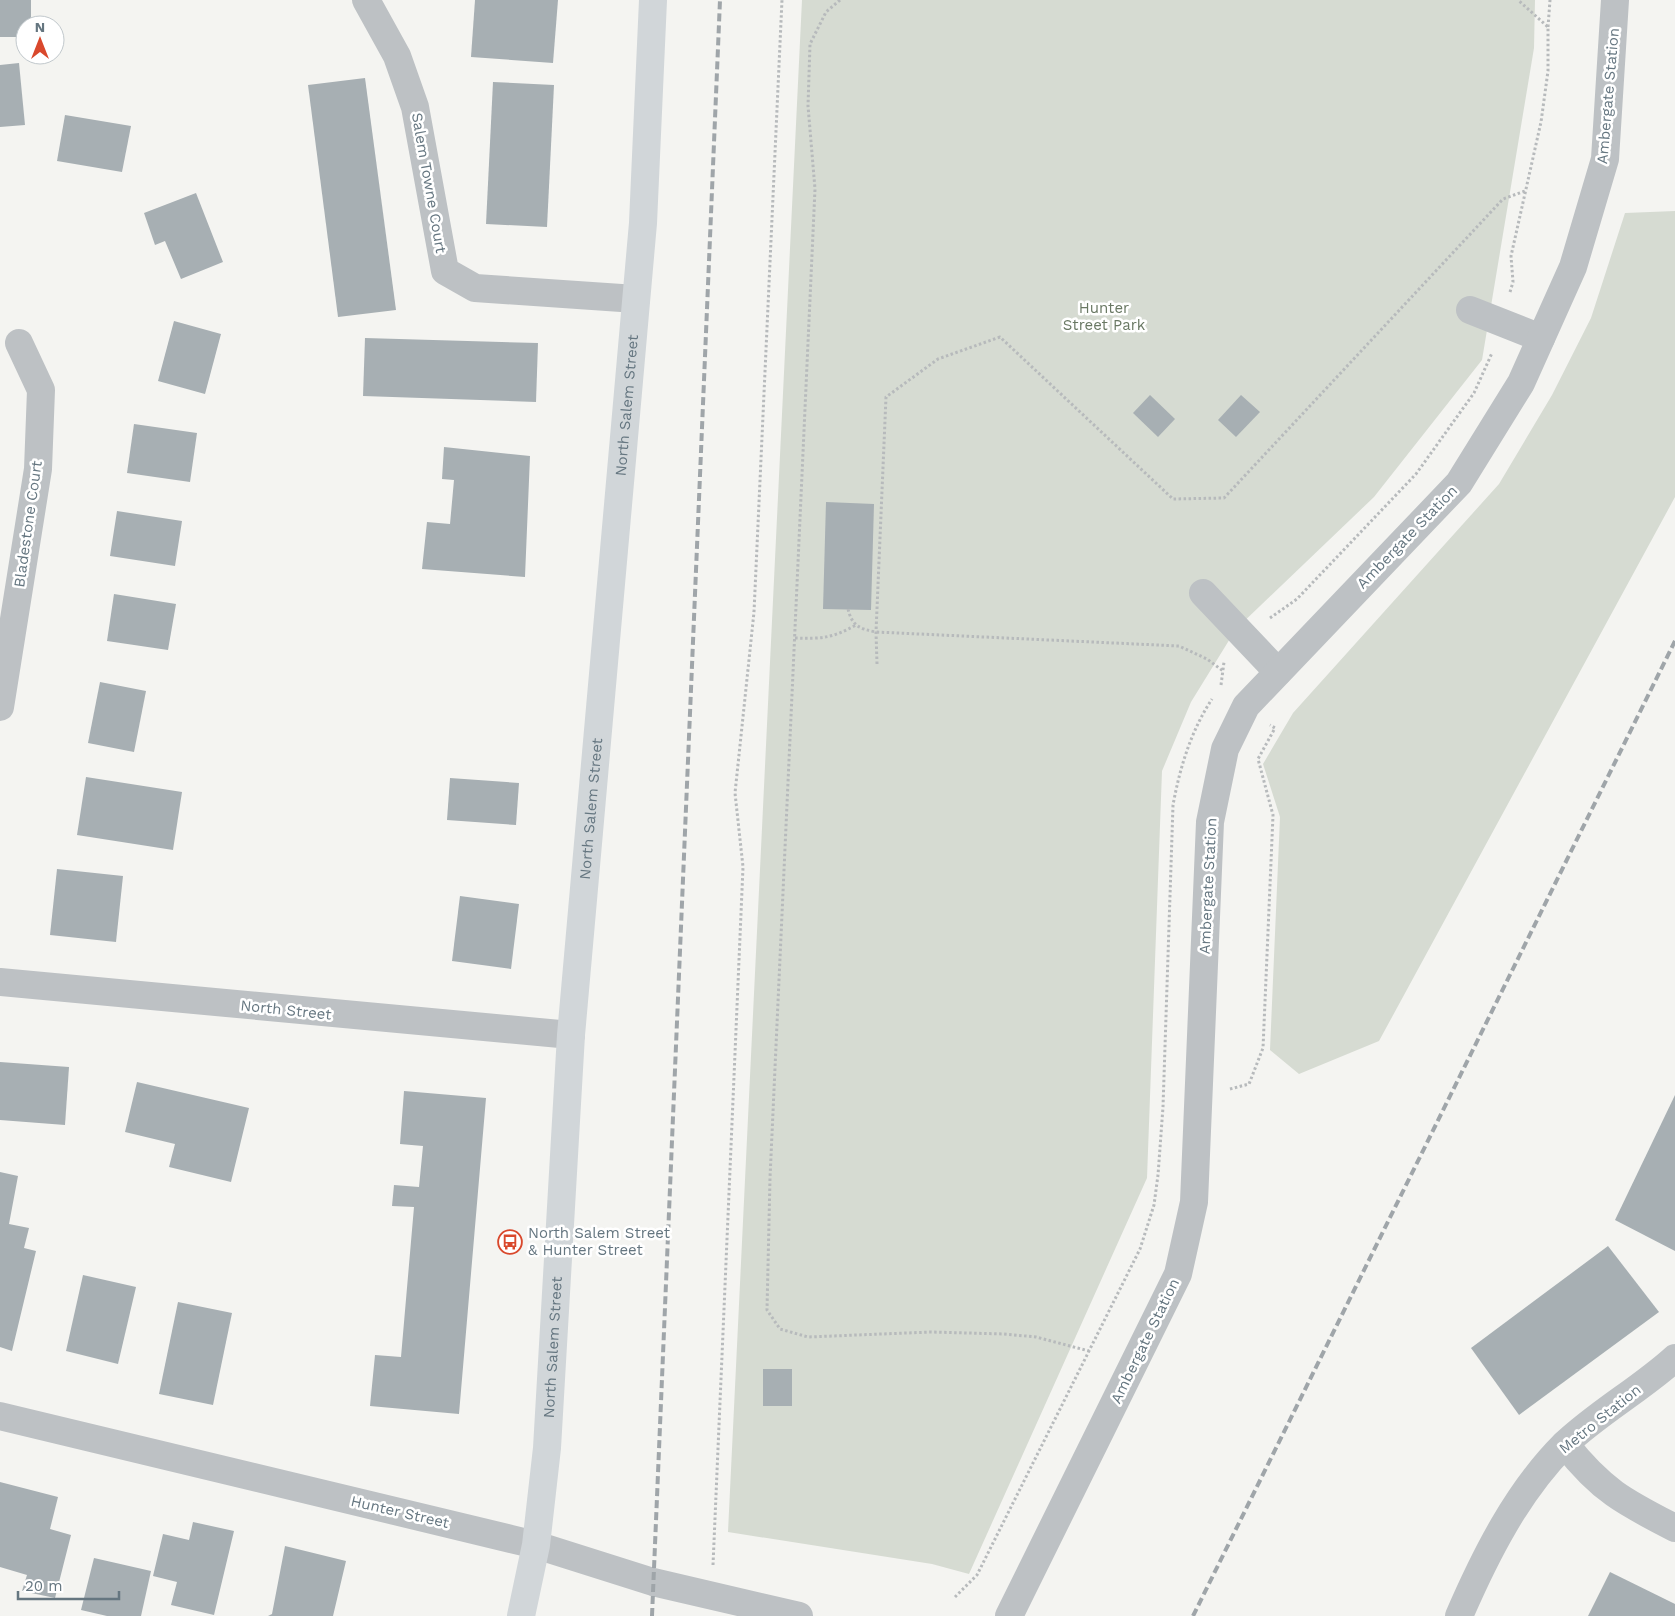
<svg xmlns="http://www.w3.org/2000/svg" width="1675" height="1616" font-family="'Work Sans',sans-serif">
  <style>
    .green { fill: #d6dbd2 }
    .building { fill: #a7afb3 }
    .lines { fill: none; stroke-linecap: round; stroke-linejoin: round }
    .path { stroke: #b7babc; stroke-width: 3; stroke-dasharray: 2.5 2.5; stroke-linecap: butt }
    .minor { stroke: #bdc1c4; stroke-width: 28 }
    .major { stroke: #d1d6d9; stroke-width: 28 }
    .rail { stroke: #9fa5a9; stroke-width: 4; stroke-dasharray: 8 4; stroke-linecap: butt }
    .labels { text-anchor: middle; stroke-width: 5; stroke-linejoin: round; paint-order: stroke }
    .street-label { font-size: 15px; fill: #657680; stroke: #fff }
    .park-label { font-size: 15px; fill: #697863; stroke: #fff }
    .poi-label { font-size: 15px; fill: #657680; stroke: #fff; text-anchor: start }
  </style>
  <rect width="100%" height="100%" fill="#f4f4f1"/>
  <!-- green -->
  <g class="green">
    <path d="M802 0H1535L1534 48 1482 360 1374 497 1236 629 1191 702 1162 771 1147 1178 969 1574 932 1564 728 1532Z"/>
    <path d="M1675 211V497L1379 1041 1299 1074 1270 1050 1280 817 1263 764 1293 713 1499 484 1552 395 1591 318 1625 213Z"/>
  </g>
  <!-- building -->
  <g class="building">
    <path d="M0 0H31V25H25V37H0Z"/>
    <path d="M475 0H558L553 63 471 57Z"/>
    <path d="M19 63 25 125 0 127V65Z"/>
    <path d="M365 78 396 310 338 317 308 85Z"/>
    <path d="M493 82 554 85 547 227 486 224Z"/>
    <path d="M65 115 131 126 122 172 57 161Z"/>
    <path d="M196 193 223 262 181 279 165 241 155 245 144 213Z"/>
    <path d="M174 321 221 334 205 394 158 381Z"/>
    <path d="M365 338 538 343 536 402 363 396Z"/>
    <path d="M1150 395 1175 419 1158 437 1133 413Z"/>
    <path d="M1241 395 1260 412 1236 437 1218 420Z"/>
    <path d="M134 424 197 433 190 482 127 473Z"/>
    <path d="M444 447 530 456 525 577 422 569 427 522 450 524 454 480 442 479Z"/>
    <path d="M826 502 874 504 871 610 823 609Z"/>
    <path d="M117 511 182 521 175 566 110 556Z"/>
    <path d="M114 594 176 604 168 650 107 641Z"/>
    <path d="M100 682 146 691 134 752 88 743Z"/>
    <path d="M86 777 182 792 173 850 77 835Z"/>
    <path d="M450 778 519 783 516 825 447 820Z"/>
    <path d="M57 869 123 876 116 942 50 935Z"/>
    <path d="M460 896 519 904 511 969 452 961Z"/>
    <path d="M0 1062 69 1067 65 1125 0 1120Z"/>
    <path d="M137 1082 249 1108 231 1182 169 1167 175 1144 125 1132Z"/>
    <path d="M404 1091 486 1098 459 1414 370 1406 375 1355 401 1357 414 1207 392 1206 394 1185 419 1187 423 1146 400 1144Z"/>
    <path d="M1675 1095V1251L1615 1220Z"/>
    <path d="M0 1172 18 1176 9 1224 29 1228 24 1248 36 1251 12 1351 0 1347Z"/>
    <path d="M1608 1246 1659 1312 1519 1415 1471 1348Z"/>
    <path d="M83 1275 136 1287 118 1364 66 1351Z"/>
    <path d="M178 1302 232 1313 213 1405 159 1394Z"/>
    <rect x="763" y="1369" width="29" height="37"/>
    <path d="M0 1482 58 1497 50 1529 71 1535 55 1598 22 1591 27 1575 0 1567Z"/>
    <path d="M193 1522 234 1531 214 1615 171 1605 177 1582 153 1576 163 1534 189 1540Z"/>
    <path d="M285 1546 346 1561 333 1616H268L272 1614Z"/>
    <path d="M94 1558 151 1571 141 1616H107L81 1610Z"/>
    <path d="M1610 1572 1675 1604V1616H1588Z"/>
  </g>
  <g class="lines">
    <!-- path -->
    <g class="path">
      <path d="M840 0 826 12 810 44 808 106 815 189 770 1178 767 1310 780 1329 808 1337 931 1332 1004 1334 1036 1337 1089 1351"/>
      <path d="M1548 27 1550 0"/>
      <path d="M1510 292 1513 282 1511 256 1541 122 1548 71V27L1518 0"/>
      <path d="M848 609C852 626 860 629 876 632L1179 646 1207 659 1223 671"/>
      <path d="M1270 618 1297 599 1416 474 1474 393 1492 353"/>
      <path d="M795 638C821 639 833 638 856 625"/>
      <path d="M877 664 876 632 886 397 938 359 1000 337 1173 499 1224 498 1503 199 1525 191"/>
      <path d="M1221 685 1224 662"/>
      <path d="M1230 1089 1249 1084 1263 1048 1273 815 1258 759 1275 728 1270 725"/>
      <path d="M713 1565 743 867 735 793 754 612 782 0"/>
      <path d="M955 1597 977 1575 1140 1249 1154 1205 1158 1175 1163 1107 1173 805C1180 767 1191 731 1212 699"/>
    </g>
    <!-- minor -->
    <g class="minor">
      <path d="M366 0 397 56 415 107 445 271 475 288 636 299"/>
      <path d="M1470 310 1541 338"/>
      <path d="M1203 593 1278 672"/>
      <path d="M0 707 38 469 41 390 19 343"/>
      <path d="M0 982 571 1035"/>
      <path d="M0 1416 536 1545 653 1582 799 1616"/>
      <path d="M1565 1444C1601 1490 1624 1502 1675 1528"/>
      <path d="M1009 1616 1178 1274 1194 1202 1210 822 1225 749 1246 706 1459 483 1521 383 1573 267 1605 159 1615 0"/>
      <path d="M1459 1616C1485 1556 1517 1492 1564 1445 1596 1414 1641 1389 1675 1358"/>
    </g>
    <!-- major -->
    <path class="major" id="s1" d="M521 1616 536 1545 547 1448 571 1035 643 223 653 0"/>
    <!-- rail -->
    <g class="rail">
      <path d="M652 1616 720 0"/>
      <path d="M1193 1616 1675 641"/>
    </g>
  </g>
  <!-- icons -->
  <defs>
    <g id="bus-ring" transform="scale(1.25)"><circle r="9.5" fill="#fff" stroke="#d9482c" stroke-width="1.5"/><path d="M-5-6H5V4H4V6H2V4H-2V6H-4V4H-5ZM-3.5-4V0h7V-4ZM-3.5 1.2v1.5H-2V1.2ZM2 1.2v1.5H3.5V1.2Z" fill="#d9482c"/></g>
  </defs>
  <g fill-rule="evenodd">
    <use href="#bus-ring" x="510" y="1242"/>
  </g>
  <g class="labels">
    <!-- street labels -->
    <g class="street-label">
      <text transform="translate(1608 96) rotate(-85)" y="5">Ambergate Station</text>
      <text transform="translate(429 183) rotate(80)" y="5">Salem Towne Court</text>
      <text dy="5" stroke="none"><textPath href="#s1" startOffset="1216">North Salem Street</textPath></text>
      <text transform="translate(28 524) rotate(-82)" y="5">Bladestone Court</text>
      <text transform="translate(1407 537) rotate(-46)" y="5">Ambergate Station</text>
      <text dy="5" stroke="none"><textPath href="#s1" startOffset="811">North Salem Street</textPath></text>
      <text transform="translate(1208 886) rotate(-87)" y="5">Ambergate Station</text>
      <text transform="translate(286 1010) rotate(6)" y="5">North Street</text>
      <text transform="translate(1145 1341) rotate(-64)" y="5">Ambergate Station</text>
      <text dy="5" stroke="none"><textPath href="#s1" startOffset="271">North Salem Street</textPath></text>
      <text transform="translate(1600 1419) rotate(-39)" y="5">Metro Station</text>
      <text transform="translate(400 1512) rotate(13)" y="5">Hunter Street</text>
    </g>
    <!-- park labels -->
    <g class="park-label">
      <text x="1104" y="313">Hunter<tspan x="1104" dy="17">Street Park</tspan></text>
    </g>
    <!-- poi labels -->
    <g class="poi-label">
      <text x="528" y="1238">North Salem Street<tspan x="528" dy="17">&amp; Hunter Street</tspan></text>
    </g>
  </g>
  <!-- north arrow -->
  <g transform="translate(40 40)"><circle r="24" fill="#ffffff" stroke="#c1c8cc"/>
  <path d="M0-4L9 19L0 12L-9 19Z" fill="#d9482c"/>
  <text y="-8" font-size="14" font-weight="bold" text-anchor="middle" fill="#657680">N</text>
  </g>
  <!-- scale -->
  <path d="M18 1591v8h101v-8" fill="none" stroke="#657680" stroke-width="2.5"/>
  <text x="25" y="1591" font-size="15" fill="#657680" stroke="#ffffff" stroke-width="4" paint-order="stroke">20 m</text>
</svg>
